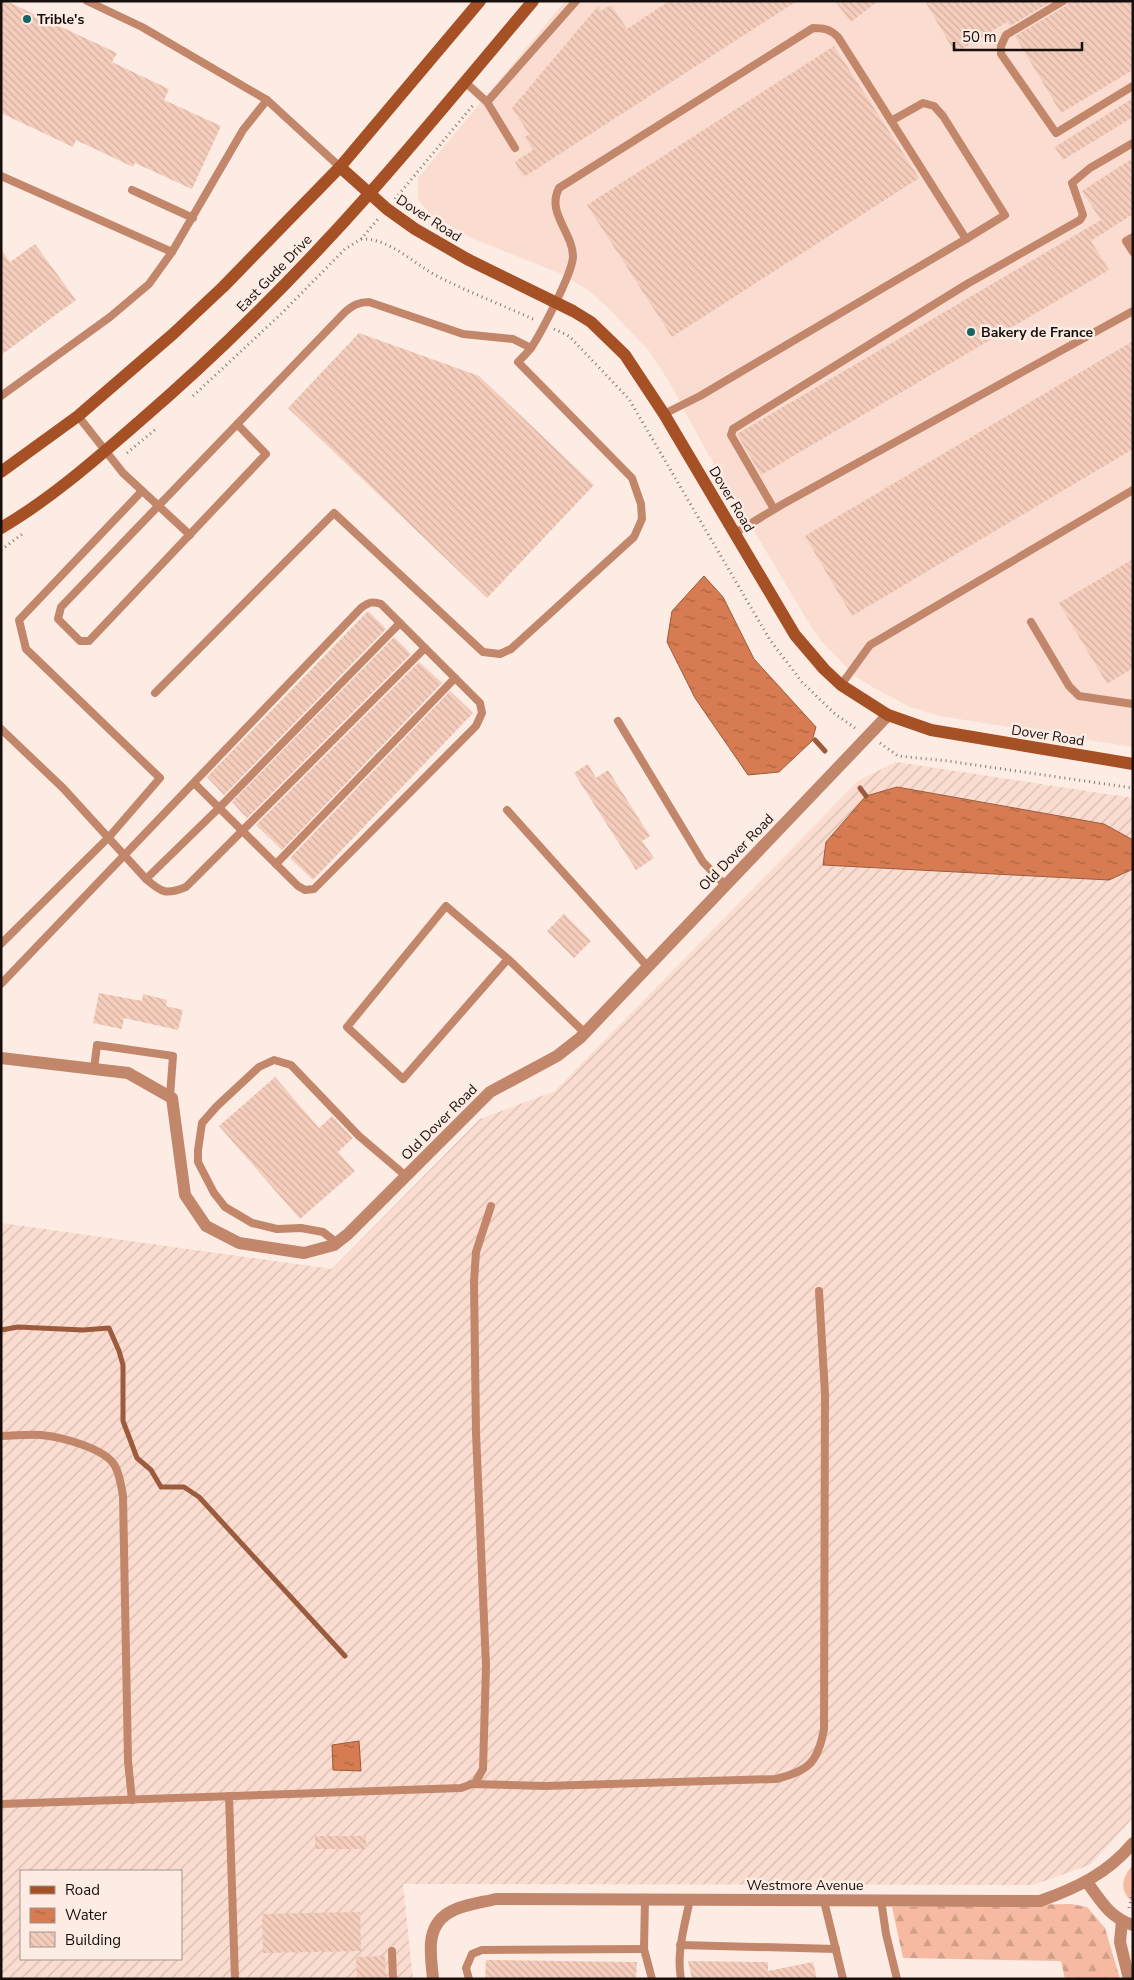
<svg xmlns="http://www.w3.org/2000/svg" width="1134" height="1980" font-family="'Nunito Sans',sans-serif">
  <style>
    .built { fill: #fadcd0 }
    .industrial { fill: url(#industrial-furrows); fill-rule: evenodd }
    .forest { fill: url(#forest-firs) }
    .green { fill: #f5baa1 }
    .water { fill: url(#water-ripples); stroke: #9c5b3d }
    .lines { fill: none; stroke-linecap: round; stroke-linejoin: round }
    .stream { stroke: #9c5b3d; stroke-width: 5 }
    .building { fill: url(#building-back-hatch) }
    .path { stroke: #847873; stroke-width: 3; stroke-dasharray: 1 4; stroke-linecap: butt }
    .lane { stroke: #c2866b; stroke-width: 8 }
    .street { stroke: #c2866b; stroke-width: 12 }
    .secondary { stroke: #a65025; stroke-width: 12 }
    .poi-dot { fill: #156464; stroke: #fdece4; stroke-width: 2 }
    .labels { text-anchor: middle; stroke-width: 5; stroke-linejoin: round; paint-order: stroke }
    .poi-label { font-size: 14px; font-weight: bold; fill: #160f0c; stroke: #fdece4; text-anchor: start }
    .street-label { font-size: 14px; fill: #160f0c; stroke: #fdece4 }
  </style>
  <defs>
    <pattern id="industrial-furrows" width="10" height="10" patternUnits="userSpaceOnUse" patternTransform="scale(1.25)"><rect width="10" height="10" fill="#fadcd0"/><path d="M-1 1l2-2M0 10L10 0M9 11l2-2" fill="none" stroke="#d6bcb1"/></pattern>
    <pattern id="forest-firs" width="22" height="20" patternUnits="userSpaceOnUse" patternTransform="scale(1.25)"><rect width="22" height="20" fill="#f5baa1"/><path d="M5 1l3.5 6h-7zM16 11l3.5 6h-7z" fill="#d19f89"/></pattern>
    <pattern id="water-ripples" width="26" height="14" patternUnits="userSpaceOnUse" patternTransform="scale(1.25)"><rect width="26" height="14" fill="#d67b52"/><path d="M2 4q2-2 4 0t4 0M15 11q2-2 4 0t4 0" fill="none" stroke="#ad6342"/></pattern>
    <pattern id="building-back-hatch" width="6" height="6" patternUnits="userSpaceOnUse" patternTransform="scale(1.25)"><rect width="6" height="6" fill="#f5cdbc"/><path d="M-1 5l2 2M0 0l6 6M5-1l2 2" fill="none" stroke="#d1afa0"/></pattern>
  </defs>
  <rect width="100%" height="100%" fill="#fdece4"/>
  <!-- built -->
  <path class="built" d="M565 1H1133V747L940 716 910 707 874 688 856 677 822 642 807 620 703 445 668 380 649 351 607 307 588 290 564 275 469 237 431 214 418 200V178Z"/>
  <!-- industrial -->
  <path class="industrial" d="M896 762 1133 798V1816L1126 1826 1090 1865 1033 1885 403 1884 413 1979H1V1223L332 1269 480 1119 555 1091 858 781ZM21 1871H181V1959H21Z"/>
  <!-- forest -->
  <path class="forest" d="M1071 1904 1087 1907 1105 1928 1120 1979H1065L1061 1961 903 1958 892 1907Z"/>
  <!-- green -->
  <path class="green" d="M1133 1865V1901H1131C1119 1889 1122 1877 1133 1865Z"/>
  <!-- water -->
  <g class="water">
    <path d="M704 576 723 597 754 659 816 727 812 741 779 772 748 775 695 698 667 642 672 611Z"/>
    <path d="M897 787 1104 824 1133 840V869L1109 880 823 865 826 842 866 796Z"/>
    <path d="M359 1741 361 1771 333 1770 332 1745Z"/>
  </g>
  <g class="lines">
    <!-- stream -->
    <g class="stream">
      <path d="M815 740 825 751"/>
      <path d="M860 788 866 796"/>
      <path d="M1 1330 18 1327 83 1330 109 1328 119 1351 123 1365V1421L137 1458 151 1470 161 1487H184L199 1497 345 1656"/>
    </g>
  </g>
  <!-- building -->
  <g class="building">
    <path d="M1 1H6L117 53 112 62 169 89 164 100 221 126 192 189 135 163 133 167 76 140 73 147 1 113Z"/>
    <path d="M669 1H797L524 177 515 162 533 150 525 137 529 134 512 108 598 6 601 11 611 5 627 29Z"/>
    <path d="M835 1H878L851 22Z"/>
    <path d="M925 1H1052L1010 26 1007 22 955 53Z"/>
    <path d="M1069 1H1133V70L1061 113 1015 36 1066 6Z"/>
    <path d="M834 46 919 178 672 337 587 205Z"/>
    <path d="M1133 98V117L1063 160 1055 147Z"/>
    <path d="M1133 158V214L1091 241 1109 270 761 475 737 434 1101 220 1082 191Z"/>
    <path d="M35 244 76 300 1 355V249L10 262Z"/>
    <path d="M359 333 479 376 594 485 487 598 288 408Z"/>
    <path d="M1133 341V449L852 616 805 536Z"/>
    <path d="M1133 559V668L1107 684 1059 603Z"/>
    <path d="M368 611 386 629 224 795 207 777Z"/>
    <path d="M394 637 411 654 247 818 232 802Z"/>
    <path d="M419 662 442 683 282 850 256 825Z"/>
    <path d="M450 691 473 713 313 880 290 858Z"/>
    <path d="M588 764 596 778 608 770 650 836 642 841 654 858 636 870 574 773Z"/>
    <path d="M564 914 591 941 574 958 547 931Z"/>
    <path d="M99 993 142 1001 143 994 167 1000 166 1006 183 1010 178 1030 124 1018 122 1029 93 1023Z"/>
    <path d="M275 1077 319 1128 332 1116 353 1138 338 1152 355 1171 300 1219 219 1126Z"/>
    <rect x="315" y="1836" width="51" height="13"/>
    <path d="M360 1912 361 1951 263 1953 262 1914Z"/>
    <path d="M385 1956 386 1979H357L356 1957Z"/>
    <path d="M486 1960 637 1962 636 1979H485Z"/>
    <path d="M688 1961 768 1962V1971L813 1962 817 1979H692Z"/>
  </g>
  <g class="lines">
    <!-- path -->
    <g class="path">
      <path d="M395 199 474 104"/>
      <path d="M361 239C392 238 416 267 443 279 473 294 505 306 535 320"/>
      <path d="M554 329 569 336 629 399 770 640 802 682 835 714 855 728"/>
      <path d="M193 396 281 314 345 249 361 239 378 219"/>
      <path d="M127 453 157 428"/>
      <path d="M1 550 25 532"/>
      <path d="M880 743 898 756 948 761 1133 788"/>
      <path d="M1129 1908 1133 1892"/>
    </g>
    <!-- lane -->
    <g class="lane">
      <path d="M87 1 142 27 267 100 340 167"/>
      <path d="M1063 1 1006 35 1001 46V54L1056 133 1133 86"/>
      <path d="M465 82 487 102 576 1"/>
      <path d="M487 102 515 148"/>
      <path d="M891 121 923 103 934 106 943 116 1005 215 966 239"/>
      <path d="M1 176 172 252 243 130 267 100"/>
      <path d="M132 190 193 218"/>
      <path d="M1133 237 1126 241 1133 252"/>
      <path d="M1 396 110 317 149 284 172 252"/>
      <path d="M78 416 123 473 190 535"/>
      <path d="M237 424 266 454 89 641H80L58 619 61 607 345 312C353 305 359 302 369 302L463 334 513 339 531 348"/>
      <path d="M774 509 731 435 733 429 967 284 1080 220 1083 215 1072 183 1090 168 1133 143"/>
      <path d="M735 533 783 504 1133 311"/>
      <path d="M1031 622 1069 686 1079 696 1133 704"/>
      <path d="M841 685 870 645 1133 490"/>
      <path d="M155 693 334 513 483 652 500 654 511 649 634 537 642 519 641 504 632 478 518 362C522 358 527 353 531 348 541 333 572 274 573 257 573 232 546 213 559 188L813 28C824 28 830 29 838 37L966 239 700 396 664 414"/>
      <path d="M618 721 703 862 725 885"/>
      <path d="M1 729 63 788 146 879C162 893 166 895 186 887L425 648"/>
      <path d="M507 810 648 967"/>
      <path d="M276 864 455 678"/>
      <path d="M146 879 219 808 400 623"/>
      <path d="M1 944 109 837 160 778 26 649 19 620 142 491"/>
      <path d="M508 959 403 1079 347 1027 446 906 508 959 585 1033"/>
      <path d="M1 984 361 608C369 602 373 601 381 604L480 703 482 713 476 726 314 889 305 890 298 886 194 783"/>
      <path d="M94 1069 97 1045 173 1056 170 1096"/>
      <path d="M337 1243 323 1232 301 1228 277 1229 252 1223 225 1207 214 1193 198 1162V1150L202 1123 217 1106 259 1067 274 1060 291 1065 359 1136 406 1176"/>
      <path d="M1 1436C14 1436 28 1434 41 1435 61 1437 105 1448 115 1466 120 1475 121 1486 123 1496L128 1761 132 1800"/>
      <path d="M471 1784 545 1786 776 1779C809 1771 818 1762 824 1729L825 1394 819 1291"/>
      <path d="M229 1796 235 1979"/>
      <path d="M1 1804 461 1788 475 1783 483 1769 486 1666 476 1433 474 1282 476 1252 491 1206"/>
      <path d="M645 1898 644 1949 652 1979"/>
      <path d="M881 1900 886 1934 897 1979"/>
      <path d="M824 1901 843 1979"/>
      <path d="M680 1945 836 1949"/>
      <path d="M392 1951 393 1979"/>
      <path d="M469 1979 466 1968 472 1954 482 1950 644 1949"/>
      <path d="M681 1979C676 1952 685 1925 690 1899"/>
    </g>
    <!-- street -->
    <g class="street">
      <path d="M1 1058 128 1073 172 1098 185 1195 206 1226 239 1243 304 1253 334 1245 348 1234 490 1092 557 1056 580 1038 888 715"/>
      <path d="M1087 1882C1100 1900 1110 1918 1133 1925"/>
      <path d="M1122 1921 1120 1942 1129 1979"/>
      <path d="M433 1979C432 1967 430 1955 431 1943 434 1907 467 1906 496 1899L1040 1901C1077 1888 1108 1873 1133 1843"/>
    </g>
    <!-- secondary -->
    <g class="secondary">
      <path d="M340 167 387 209 415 229 467 259 573 311 591 322 625 355 664 414 795 635 824 669 841 685 888 715 931 730 1133 764"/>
      <path d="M1 472 78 416 173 334 223 287 340 167 480 1"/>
      <path d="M1 528C52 498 97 458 141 420 222 350 298 274 369 194 425 131 478 66 533 1"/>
    </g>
  </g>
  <!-- markers -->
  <g class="poi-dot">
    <circle cx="27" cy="19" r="5"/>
    <circle cx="971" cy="332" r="5"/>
  </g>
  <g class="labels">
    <!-- poi labels -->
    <g class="poi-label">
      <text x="37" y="24">Trible's</text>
      <text x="981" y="337">Bakery de France</text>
    </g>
    <!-- street labels -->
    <g class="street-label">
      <text transform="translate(429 218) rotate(33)" y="5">Dover Road</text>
      <text transform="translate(274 273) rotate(-46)" y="5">East Gude Drive</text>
      <text transform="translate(732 499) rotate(59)" y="5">Dover Road</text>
      <text transform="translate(1048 735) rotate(9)" y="5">Dover Road</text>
      <text transform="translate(736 852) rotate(-46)" y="5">Old Dover Road</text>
      <text transform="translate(439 1122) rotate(-45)" y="5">Old Dover Road</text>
      <text x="805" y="1890">Westmore Avenue</text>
    </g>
  </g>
  <!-- border -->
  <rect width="1134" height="1980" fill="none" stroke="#160f0c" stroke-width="5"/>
  <!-- legend -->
  <rect x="20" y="1870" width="162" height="90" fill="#fdece4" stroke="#a1948e"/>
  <rect x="30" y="1886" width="25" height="8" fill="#a65025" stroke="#a1948e"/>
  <text x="65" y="1895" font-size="15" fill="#160f0c">Road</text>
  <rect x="30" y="1908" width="25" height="15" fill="url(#water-ripples)" stroke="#a1948e"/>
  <text x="65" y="1920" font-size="15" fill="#160f0c">Water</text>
  <rect x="30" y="1932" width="25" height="15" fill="url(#building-back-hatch)" stroke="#a1948e"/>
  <text x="65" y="1945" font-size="15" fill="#160f0c">Building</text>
  <!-- scale -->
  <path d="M954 42v8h128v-8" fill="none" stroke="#160f0c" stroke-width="2.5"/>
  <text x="962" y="42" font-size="15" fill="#160f0c" stroke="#fdece4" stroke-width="4" paint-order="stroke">50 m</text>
</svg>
